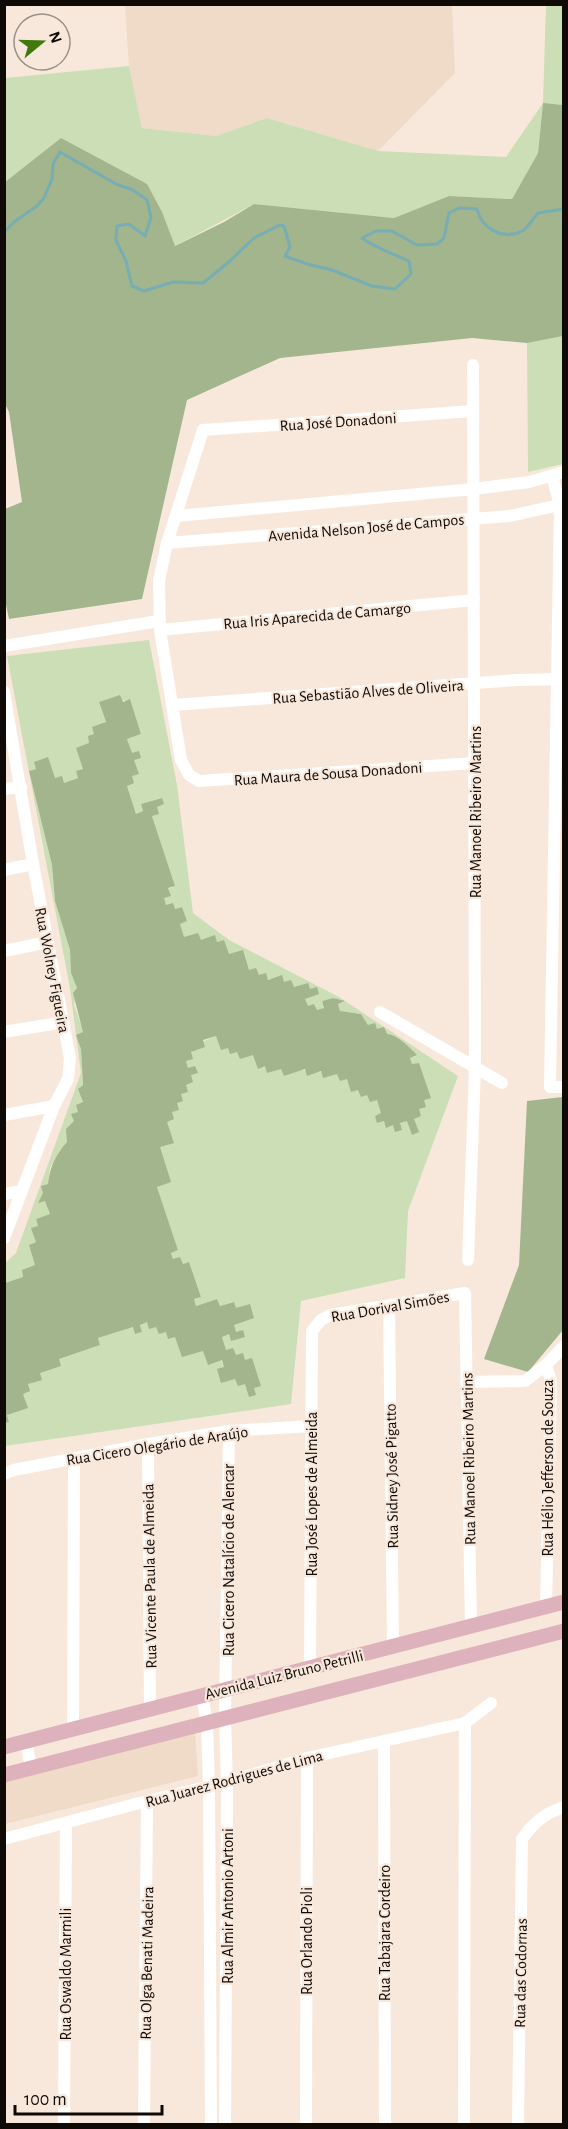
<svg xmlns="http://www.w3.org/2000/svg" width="568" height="2129" font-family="'Alegreya Sans',sans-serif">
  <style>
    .built { fill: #f0dac8 }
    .green { fill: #cbdeb6 }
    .forest { fill: #a2b58d }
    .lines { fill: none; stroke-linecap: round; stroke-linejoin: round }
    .stream { stroke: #76aeb3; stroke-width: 3 }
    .minor { stroke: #fff; stroke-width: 12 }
    .major { stroke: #ddb2bd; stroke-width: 15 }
    .labels { text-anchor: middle; stroke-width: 4.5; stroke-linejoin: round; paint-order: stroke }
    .street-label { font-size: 16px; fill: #0f0a06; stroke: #f8e8db }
  </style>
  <rect width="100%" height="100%" fill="#f8e8db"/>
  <!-- built -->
  <g class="built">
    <path d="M125 5H452L455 73 378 151 267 118 216 136 142 128 129 66Z"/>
    <path d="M195 1733 198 1776 5 1824V1782Z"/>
  </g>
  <!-- green -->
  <g class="green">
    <path d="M546 5H563V105L543 104 538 153 512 199 449 196 394 218 254 204 175 246 61 138 5 182V78L129 66 142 128 216 136 267 118 378 151 506 157 543 103Z"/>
    <path d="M563 336V464L528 472 527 343Z"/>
    <path d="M149 640 177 785 193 913 229 940 339 997 458 1076 408 1211 405 1278 301 1301 291 1404 5 1446V1423L9 1421 7 1415C15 1404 30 1378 41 1372 47 1369 54 1368 60 1366L58 1359 100 1345 98 1338 133 1327 136 1334 142 1332 140 1324 147 1322 221 1360 224 1367 245 1360 226 1351 222 1336 229 1334 231 1341 236 1332 233 1325 250 1304 236 1309 233 1302 220 1306 217 1299 196 1306 194 1299 201 1297 189 1262 182 1264 173 1259 171 1252 178 1250 157 1187 160 1147 167 1122 186 1084 188 1068 186 1061C193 1047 202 1041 216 1036L228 1047 237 1052 254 1055 265 1066 337 1074 347 1078 358 1090 377 1100 382 1114 377 1123 384 1121 400 1123 414 1118 424 1100 419 1063 412 1065 410 1058 416 1056 405 1044 368 1025 361 1014 340 1011 338 1004 344 1002 333 998 322 1001 324 1008 317 1011 307 1006 305 999 310 990C288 986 242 974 228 954 226 951 225 944 224 940L217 942 184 938 180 924 186 921 182 907 175 909 166 905 163 898 168 889 175 886 152 816 162 798 141 804 143 811 136 814 127 786C136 767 133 758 127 739L141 734 130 700 99 702 106 723C85 743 90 755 78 778L64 783 36 769 29 771 52 865 55 901 70 950 71 973 77 988 74 1005 84 1033 77 1035 81 1049 83 1085 79 1089 83 1103 74 1121 67 1142 59 1151 50 1168 48 1184 39 1202 45 1200 50 1214 36 1219 38 1226 36 1242 29 1245 36 1266 24 1277 5 1283V1263L16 1253 81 1073 70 988 7 656Z"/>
  </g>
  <!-- forest -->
  <g class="forest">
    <path d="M543 103 563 105V336L527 343 472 338 280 358 187 400 142 599 9 619 4 595 5 509 22 502 9 412 5 404V182L61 138 147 184 162 212 175 246 224 222 254 204 394 218 449 196 512 199 538 153Z"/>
    <path d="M120 695 123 702 130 699 141 734 127 739 132 753 139 751 141 758 134 760 139 774 132 776 134 783 127 786 136 814 143 811 141 804 162 798 164 804 157 807 159 814 152 816 175 886 168 888 171 896 164 898 166 905 173 903 175 909 182 907 187 921 180 924 184 937 198 933 201 940 215 935 217 942 224 940 229 954 243 950 249 970 256 968 259 975 266 973 268 980 282 975 284 982 291 980 294 987 308 983 310 989 317 987 319 994 305 999 308 1006 314 1004 317 1010 324 1008 322 1001 333 998 345 1001 338 1004 340 1011 361 1014 368 1025 375 1023 377 1029 384 1027 387 1034C398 1035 409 1047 417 1055L410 1058 412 1064 419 1063 431 1098 424 1100 426 1107 419 1109 421 1116 414 1119 419 1132 412 1135 407 1121 400 1123 402 1130 395 1132 393 1125 386 1128 384 1121 377 1123 375 1116 381 1113 377 1100 370 1102 367 1095 361 1097 358 1090 351 1092 347 1079 340 1081 337 1074 323 1078 321 1071 307 1076 305 1069 284 1076 281 1069 267 1073 265 1066 258 1069 253 1055 240 1059 237 1052 230 1054 228 1048 221 1050 216 1036 203 1040 205 1047 191 1052 193 1059 186 1061 188 1068 195 1066 198 1073 191 1075 193 1082 186 1085 188 1092 181 1094 183 1101 177 1103 179 1110 172 1112 174 1119 167 1122 174 1143 160 1147 171 1182 157 1187 178 1250 171 1253 173 1259 180 1257 183 1264 189 1262 201 1297 194 1299 196 1306 217 1299 220 1306 234 1302 236 1308 250 1304 254 1318 234 1325 236 1332 243 1330 245 1337 231 1341 229 1334 222 1337 226 1350 233 1348 236 1355 243 1353 245 1360 252 1358 261 1386 254 1388 256 1395 249 1397 245 1384 238 1386 235 1379 221 1383 217 1369 224 1367 222 1360 208 1365 203 1351 182 1357 175 1337 168 1339 166 1332 159 1334 156 1327 149 1329 147 1322 140 1325 142 1332 135 1334 133 1327 98 1338 100 1345 59 1359 61 1366 40 1373 42 1380 28 1384 30 1391 23 1394 28 1408 7 1415 9 1422 5 1423V1283L23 1277 22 1270 35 1265 29 1245 36 1242 31 1228 38 1226 36 1219 50 1214 45 1201 38 1203 43 1193 41 1186 48 1184C50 1167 55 1155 67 1142L66 1129 74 1121 71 1114 78 1112 76 1105 83 1102 78 1089 83 1085 81 1049 76 1035 83 1032 73 993 77 988 71 973 70 950 55 901 52 865 29 771 36 769 34 762 48 757 55 778 62 776 64 783 78 778 76 771 83 769 76 748 89 743 88 736 94 734 92 727 106 722 99 702Z"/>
    <path d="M563 1097V1330L528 1372 484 1359 519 1265 527 1101Z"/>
  </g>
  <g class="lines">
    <!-- stream -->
    <g class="stream">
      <path d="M564 143V146"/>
      <path d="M4 232 14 222 37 206 44 198 52 179 53 164 60 152 116 184 133 190 147 200 151 217 145 236 129 224 117 226 116 240 126 261 132 286 144 291 173 282 203 283 230 261 254 238 280 225 284 226 290 247 285 256 307 264 332 270 372 286 395 289 411 274 409 261C392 253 377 249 362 238L376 231H392L417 245 437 244 444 238 449 213 459 208 477 209C481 228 503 241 522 231 528 228 533 219 538 213L564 209"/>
    </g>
    <!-- minor -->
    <g class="minor">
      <path d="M473 411 203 430 167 543 159 581 160 630 181 760 189 775 199 781 475 763"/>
      <path d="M552 476 560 505 550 1087H564"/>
      <path d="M176 516 474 489 529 482 564 472"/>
      <path d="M167 543 510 516 564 504"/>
      <path d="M160 630 474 600"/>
      <path d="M4 646 159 621"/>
      <path d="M4 692 33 864 70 1058 68 1079 54 1106 4 1238"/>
      <path d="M173 705 517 680 562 679"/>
      <path d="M4 789 21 787"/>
      <path d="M4 870 33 864"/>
      <path d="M4 951 48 942"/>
      <path d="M380 1012 502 1083"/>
      <path d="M4 1032 64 1022"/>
      <path d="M4 1115 54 1106"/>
      <path d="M4 1194 22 1191"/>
      <path d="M468 1260 475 1068 473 365"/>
      <path d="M389 1305 393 1646"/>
      <path d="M546 1365 551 1381 546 1607"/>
      <path d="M466 1382 525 1381 546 1365 564 1346"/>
      <path d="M148 1444 150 1709"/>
      <path d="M4 1474 14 1470 148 1444 229 1431 311 1426"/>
      <path d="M310 1667 312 1331 321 1320 330 1315 465 1293 471 1626"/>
      <path d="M202 1695 207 1724 209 1786 211 2124"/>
      <path d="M73 1729 74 1458"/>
      <path d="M26 1741 31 1768"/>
      <path d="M384 1741 385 2124"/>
      <path d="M4 1839 147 1801 227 1782 307 1758 465 1723 491 1703"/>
      <path d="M64 2124 66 1823"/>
      <path d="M144 2124 147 1801"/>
      <path d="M225 2124 227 1782 225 1719 229 1431"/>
      <path d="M306 2124 307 1758"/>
      <path d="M464 2124 465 1723"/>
      <path d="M518 2124 522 1839C533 1823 545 1813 564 1807"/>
    </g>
    <!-- major -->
    <g class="major">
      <path d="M4 1747 564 1602"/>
      <path d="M4 1775 564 1631"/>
    </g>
  </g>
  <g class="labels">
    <!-- street labels -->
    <g class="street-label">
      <text transform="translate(338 421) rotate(-4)" y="6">Rua José Donadoni</text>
      <text transform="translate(366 527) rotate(-5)" y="6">Avenida Nelson José de Campos</text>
      <text transform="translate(317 615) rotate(-5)" y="6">Rua Iris Aparecida de Camargo</text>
      <text transform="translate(368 691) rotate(-4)" y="6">Rua Sebastião Alves de Oliveira</text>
      <text transform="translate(328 773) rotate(-4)" y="6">Rua Maura de Sousa Donadoni</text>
      <text transform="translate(475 812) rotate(-90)" y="6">Rua Manoel Ribeiro Martins</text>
      <text transform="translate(53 970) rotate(79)" y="6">Rua Wolney Figueira</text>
      <text transform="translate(390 1306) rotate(-10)" y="6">Rua Dorival Simões</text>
      <text transform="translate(157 1445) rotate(-9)" y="6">Rua Cicero Olegário de Araújo</text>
      <text transform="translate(468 1459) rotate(-91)" y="6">Rua Manoel Ribeiro Martins</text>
      <text transform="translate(547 1468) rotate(-90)" y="6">Rua Hélio Jefferson de Souza</text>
      <text transform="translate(391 1476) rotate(-91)" y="6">Rua Sidney José Pigatto</text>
      <text transform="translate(311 1494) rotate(-90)" y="6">Rua José Lopes de Almeida</text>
      <text transform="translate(228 1560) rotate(-90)" y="6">Rua Cicero Natalício de Alencar</text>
      <text transform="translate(149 1576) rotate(-91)" y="6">Rua Vicente Paula de Almeida</text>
      <text transform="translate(284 1674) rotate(-14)" y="6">Avenida Luiz Bruno Petrilli</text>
      <text transform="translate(234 1778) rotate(-15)" y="6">Rua Juarez Rodrigues de Lima</text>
      <text transform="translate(227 1906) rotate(-90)" y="6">Rua Almir Antonio Artoni</text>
      <text transform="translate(384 1933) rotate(-90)" y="6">Rua Tabajara Cordeiro</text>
      <text transform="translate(306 1941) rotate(-90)" y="6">Rua Orlando Pioli</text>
      <text transform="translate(146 1963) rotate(-89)" y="6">Rua Olga Benati Madeira</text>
      <text transform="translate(520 1973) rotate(-89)" y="6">Rua das Codornas</text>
      <text transform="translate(65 1974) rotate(-90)" y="6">Rua Oswaldo Marmili</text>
    </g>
  </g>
  <!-- border -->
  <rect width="568" height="2129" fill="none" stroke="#0f0a06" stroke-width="12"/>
  <!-- north arrow -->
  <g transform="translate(42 42) rotate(71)"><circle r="28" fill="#f8e8db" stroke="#9b8f86" stroke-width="1.5"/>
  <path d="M0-4.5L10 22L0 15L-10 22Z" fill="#41790d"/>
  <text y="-9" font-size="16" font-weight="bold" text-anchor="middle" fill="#0f0a06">N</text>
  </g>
  <!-- scale -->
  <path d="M15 2105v9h147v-9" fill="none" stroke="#0f0a06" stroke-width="3"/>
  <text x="24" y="2105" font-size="18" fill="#0f0a06" stroke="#f8e8db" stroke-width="4.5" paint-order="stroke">100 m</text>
</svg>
